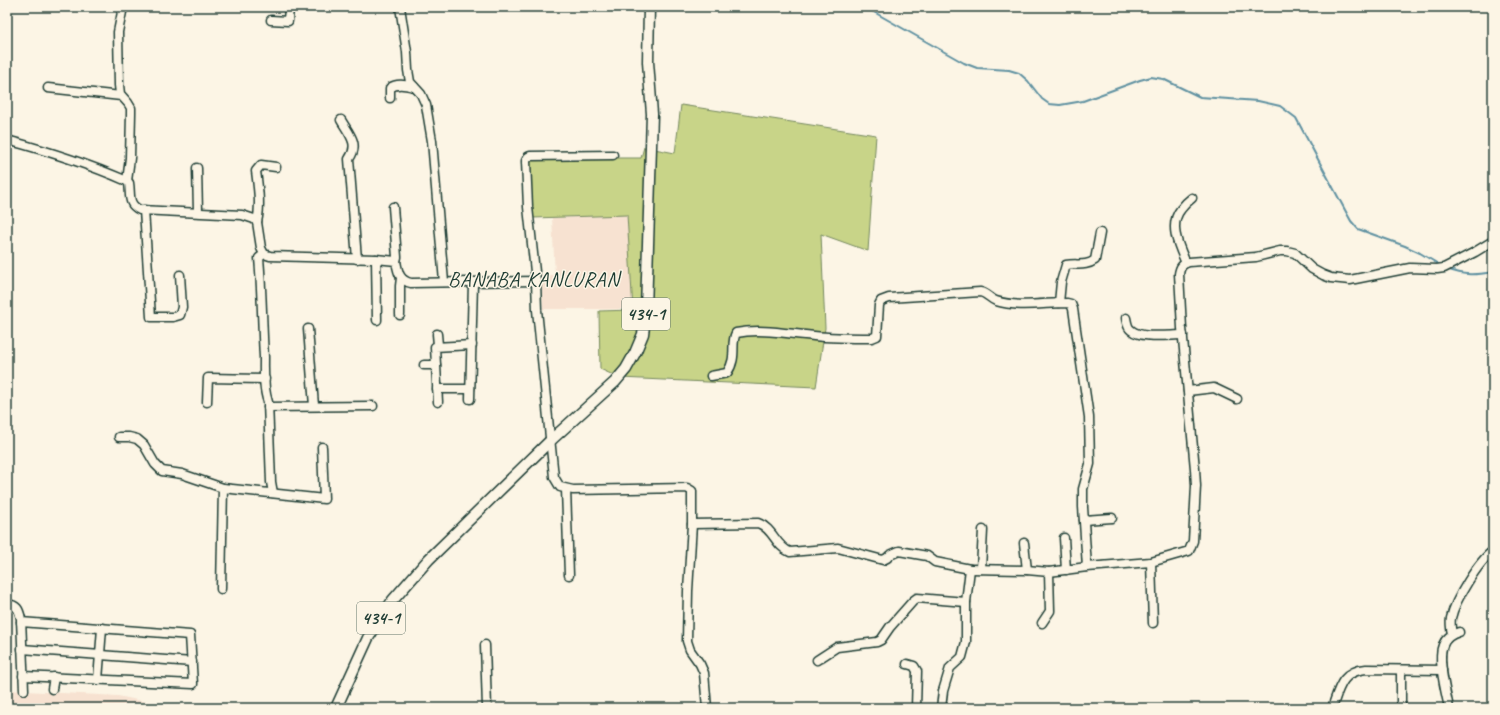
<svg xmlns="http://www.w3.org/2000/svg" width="1500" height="715" font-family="Caveat,sans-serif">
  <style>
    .built { fill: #f7e2d1 }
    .green { fill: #c8d488; stroke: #74885e }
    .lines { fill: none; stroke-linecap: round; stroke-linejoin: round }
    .stream { stroke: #5f91a1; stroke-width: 2 }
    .minor-casing { stroke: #1f3d34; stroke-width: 11 }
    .major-casing { stroke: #1f3d34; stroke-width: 13 }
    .minor { stroke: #fcf5e5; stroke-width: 8 }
    .major { stroke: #fcf5e5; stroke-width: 10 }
    .labels { text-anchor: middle; stroke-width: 3; stroke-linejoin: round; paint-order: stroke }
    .shield { fill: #fcf5e5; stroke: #617469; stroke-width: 1 }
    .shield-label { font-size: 18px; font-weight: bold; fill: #1f3d34 }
    .quarter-label { font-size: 21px; letter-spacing: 1px; fill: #1f3d34; stroke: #fcf5e5 }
  </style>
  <rect width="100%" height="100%" fill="#fcf5e5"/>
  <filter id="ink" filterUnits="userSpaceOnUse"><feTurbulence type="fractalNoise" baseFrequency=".025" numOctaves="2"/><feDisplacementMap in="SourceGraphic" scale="8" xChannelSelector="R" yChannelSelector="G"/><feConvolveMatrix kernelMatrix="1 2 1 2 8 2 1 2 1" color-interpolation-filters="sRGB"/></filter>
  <g filter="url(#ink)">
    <!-- built -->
    <g class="built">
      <path d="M627 215 633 309H543L541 275H555L552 218Z"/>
      <path d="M7 690 118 696 176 708H7Z"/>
    </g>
    <!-- green -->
    <path class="green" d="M681 105 876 135 868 251 821 234 825 328 816 387 620 378 600 369 599 311 633 310 627 215 533 218 530 158H641L644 147 675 153Z"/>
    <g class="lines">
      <!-- stream -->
      <g class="stream">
        <path d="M865 7 964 63 977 68 1009 70 1019 73 1028 81 1042 99 1049 104 1060 105 1083 101 1140 80 1151 77 1163 79 1200 97 1258 101 1280 106 1296 118 1345 210 1351 221 1358 229 1405 246 1420 253 1440 265"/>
        <path d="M1447 269C1465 276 1475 275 1493 272"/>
      </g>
      <!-- minor casing -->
      <g class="minor-casing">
        <g id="minor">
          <path d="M123 7 118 32 119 85 120 94 128 103 131 108V113L130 158 127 181"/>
          <path d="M400 7 407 52 408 70 410 82 421 94 426 105 432 141 444 282"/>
          <path d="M271 20 288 21 289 7"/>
          <path d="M48 88 121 96"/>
          <path d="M390 98V88C397 83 405 85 414 87"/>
          <path d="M341 120C349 134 360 144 349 159L357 259"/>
          <path d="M7 140C48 151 88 164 127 181L129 183C131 195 127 204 140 210L242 215 254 219 257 222 261 248 264 254 270 256 376 259 396 261C398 272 399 280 411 283L536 281"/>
          <path d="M613 155 530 156 528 157 526 161 528 207 536 281 537 310 554 477 560 487 573 490 687 488 692 491V524L758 523C773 528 776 547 790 552L838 548 883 560 887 558 890 555 899 551 927 556 935 562 970 569 966 602V642L962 657 950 668 943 691 941 708"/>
          <path d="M197 168 198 212"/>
          <path d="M393 207 397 257 396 261"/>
          <path d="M144 210 151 317H173L180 315 182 307 180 275"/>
          <path d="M257 222C261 205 258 187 256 171L261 165 276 167"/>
          <path d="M264 254 259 258C262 291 262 324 264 357 264 371 263 388 268 402L271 482 273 493"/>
          <path d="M376 259 377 320"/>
          <path d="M1186 263C1179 247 1168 225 1181 209 1184 205 1188 201 1192 198"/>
          <path d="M1059 303 1061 282 1066 265C1077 263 1085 267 1095 260L1100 233"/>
          <path d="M400 315V286L401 278"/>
          <path d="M1126 318C1127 322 1127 327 1131 330 1141 339 1169 335 1183 335"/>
          <path d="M308 329 314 406"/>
          <path d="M437 334 438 345"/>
          <path d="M424 365H436"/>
          <path d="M711 376 727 373C738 357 730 344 736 333 762 328 788 334 814 336 833 338 853 338 872 338L877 336 879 305 881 301 889 298 980 292C987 293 990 299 996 301 1018 308 1044 303 1067 303L1071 304 1073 309 1089 417 1090 464 1083 489V507L1087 567"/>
          <path d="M437 389H470"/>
          <path d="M1188 391 1214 388 1237 399"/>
          <path d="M470 399 473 283"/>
          <path d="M207 402 208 378 265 379"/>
          <path d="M438 402 435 347 472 345"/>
          <path d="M268 407 373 406"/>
          <path d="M119 437H129L137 439 144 445 155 464 162 471 182 474 223 488 324 499 322 447"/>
          <path d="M566 489 569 575"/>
          <path d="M1084 520 1112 518"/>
          <path d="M692 524 688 591 687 641 690 650 700 664 704 673 707 708"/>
          <path d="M1064 538 1066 570"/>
          <path d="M1024 543 1027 570"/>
          <path d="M1151 562 1153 623"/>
          <path d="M970 569 1027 570 1049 572 1087 567 1151 562 1189 551 1193 541 1196 486 1195 469 1182 328 1179 274C1180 267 1182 264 1189 262L1256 257 1280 251H1287L1295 253 1312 269 1323 275 1331 278 1350 280 1410 268 1437 269 1444 268 1475 252 1493 241"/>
          <path d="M981 569 983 530"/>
          <path d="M221 589 223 488"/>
          <path d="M7 604C17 605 19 609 21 619L24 690"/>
          <path d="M21 622 190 635 193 684 23 676"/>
          <path d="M1042 623 1050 611 1049 572"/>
          <path d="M1452 634C1451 629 1450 623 1451 618 1455 600 1478 562 1493 551"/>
          <path d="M485 645 487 708"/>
          <path d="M22 649 192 662"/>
          <path d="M817 660 837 647 877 642 881 640 890 627 913 601 917 598 966 602"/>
          <path d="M907 664 914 666 917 671 916 708"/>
          <path d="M98 680 102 628"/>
          <path d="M52 689 54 677"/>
          <path d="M1332 708C1339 688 1342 671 1366 669L1442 670"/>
          <path d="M1401 708V670"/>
          <path d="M1449 708C1446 693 1437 659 1443 645 1446 637 1452 634 1459 632"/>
        </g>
      </g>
      <!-- major casing -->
      <g class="major-casing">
        <path id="major" d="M336 708 368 638 393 600 429 559 550 441 615 382 626 369 635 353 643 334 646 310 652 114 648 62 649 7"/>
      </g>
      <!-- minor -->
      <use href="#minor" class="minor"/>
      <!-- major -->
      <use href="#major" class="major"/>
    </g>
  </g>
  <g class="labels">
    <!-- shield labels -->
    <g class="shield">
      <rect x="622" y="298" width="48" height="32" rx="3"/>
      <rect x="357" y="602" width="48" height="32" rx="3"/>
    </g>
    <g class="shield-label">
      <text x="646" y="320">434-1</text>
      <text x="381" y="624">434-1</text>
    </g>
    <!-- quarter labels -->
    <g class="quarter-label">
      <text x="534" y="286">BANABA KANLURAN</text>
    </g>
  </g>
  <!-- margin -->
  <rect width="1500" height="715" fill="none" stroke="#fcf5e5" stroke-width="24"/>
  <rect x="12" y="12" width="1476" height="691" fill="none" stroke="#1f3d34" stroke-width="1.5" filter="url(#ink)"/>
</svg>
